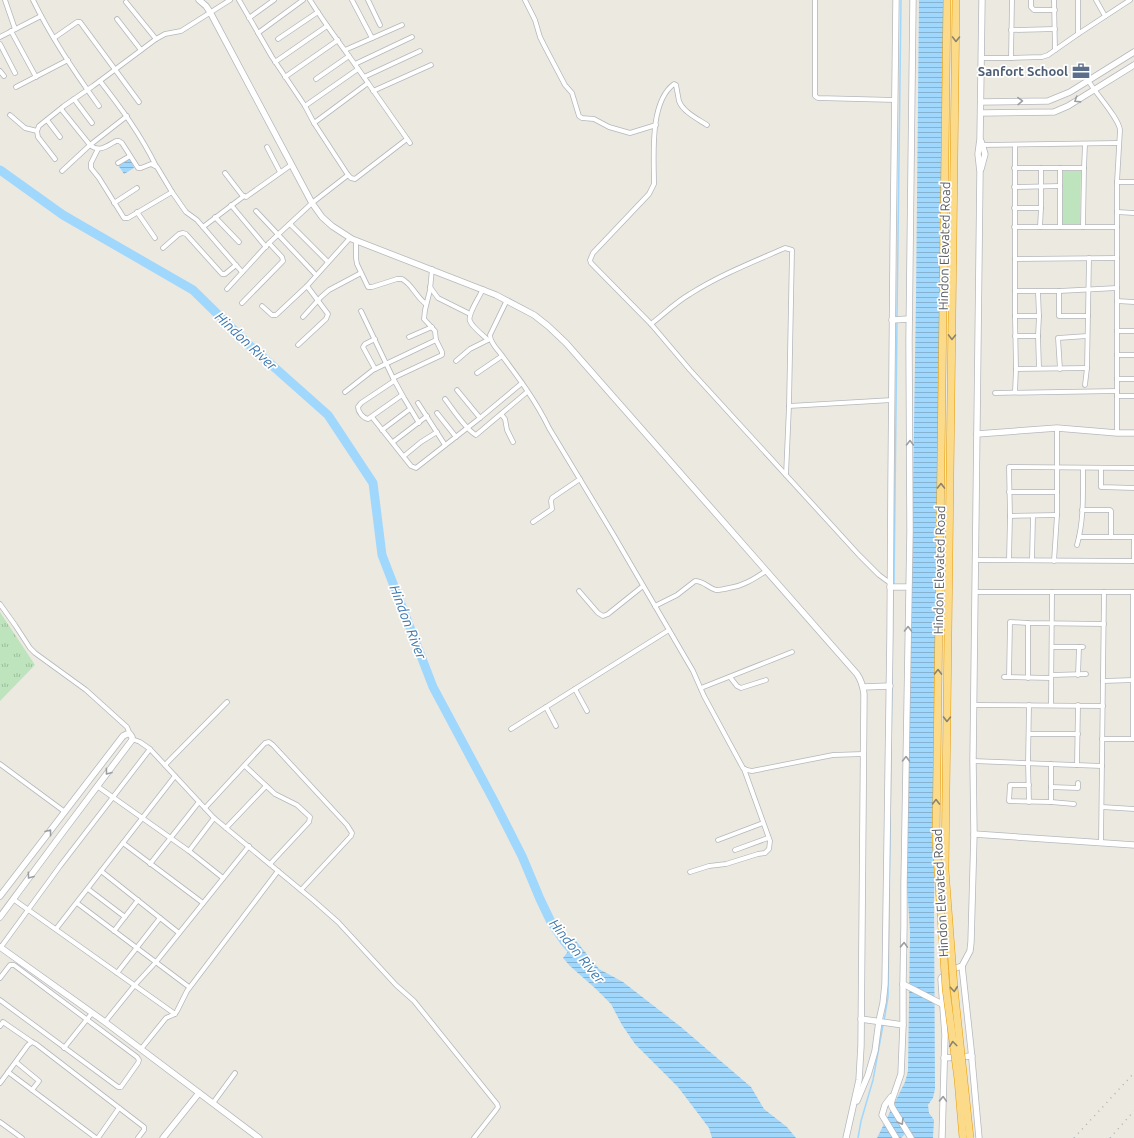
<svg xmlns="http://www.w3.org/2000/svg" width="1134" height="1138" font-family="Ubuntu,sans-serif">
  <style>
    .grass { fill: url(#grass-tufts) }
    .green { fill: #bee4bd }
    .water { fill: url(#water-rules) }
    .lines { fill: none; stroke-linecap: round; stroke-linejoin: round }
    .stream { stroke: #a0d7fd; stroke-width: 1.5 }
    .river { stroke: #a0d7fd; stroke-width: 9 }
    .street-casing { stroke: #b4b7bb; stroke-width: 5.5 }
    .secondary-casing { stroke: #b5b8bd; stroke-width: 7 }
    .street { stroke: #fff; stroke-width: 4 }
    .secondary { stroke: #fff; stroke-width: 5.5 }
    .rail { stroke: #b0b1b2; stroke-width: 1.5; stroke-dasharray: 1 5; stroke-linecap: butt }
    .highway-bridge-casing { stroke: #e99b04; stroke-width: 8; stroke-linecap: butt }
    .highway-bridge { stroke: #fbdb89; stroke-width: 7 }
    .oneway { stroke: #8a836e }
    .oneway2 { stroke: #9b9ea1 }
    .labels { text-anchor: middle; stroke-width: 3.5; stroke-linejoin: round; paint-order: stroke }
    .service-label { font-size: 13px; font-weight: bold; fill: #4e5e75; stroke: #fff; text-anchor: end }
    .street-label { font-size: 13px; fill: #595d62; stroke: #fff }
    .water-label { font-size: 14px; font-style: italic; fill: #3e78ae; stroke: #fff }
  </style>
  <defs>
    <pattern id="grass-tufts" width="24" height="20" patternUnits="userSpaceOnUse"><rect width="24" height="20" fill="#bee4bd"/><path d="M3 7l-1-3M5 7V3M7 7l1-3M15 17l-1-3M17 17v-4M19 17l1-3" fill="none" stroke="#9dbc9d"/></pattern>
    <pattern id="water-rules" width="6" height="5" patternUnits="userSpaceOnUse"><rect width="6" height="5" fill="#a0d7fd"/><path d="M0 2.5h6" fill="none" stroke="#85b2d0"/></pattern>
  </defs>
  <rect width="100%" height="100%" fill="#ece9e1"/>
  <!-- grass -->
  <path class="grass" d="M0 612 35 665 0 701Z"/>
  <!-- green -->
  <path class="green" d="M1063 171H1081L1080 224H1062Z"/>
  <!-- water -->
  <g class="water">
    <path d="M919 0H946L942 577 934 899 935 1089 933 1098 928 1105 929 1113 934 1120 933 1138H913V1135L906 1133 901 1138H877L905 1082 908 1071 910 932 905 854 909 745 916 297Z"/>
    <path d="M130 158 134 168 124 174 118 165Z"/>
    <path d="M576 941 599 969 623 982 681 1027 751 1087 764 1109 787 1127 796 1138H712L709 1128 678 1087 635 1044 622 1025 611 1004 596 989 570 966 563 958Z"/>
  </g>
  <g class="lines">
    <!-- stream -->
    <g class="stream">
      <path d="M897 318 901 0"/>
      <path d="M894 585 897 321"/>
      <path d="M884 1021 888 997 893 589"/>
      <path d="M858 1138 861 1121 873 1080 883 1025"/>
    </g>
    <!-- river -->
    <path class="river" d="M0 170 63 215 193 290 248 344 328 415 373 483 382 555 433 687 494 801 522 856 540 899 551 922 564 941 578 957"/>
    <!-- street casing -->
    <g class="street-casing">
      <g id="street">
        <path d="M5 0 15 29"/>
        <path d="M33 0C51 37 75 73 99 106"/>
        <path d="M239 0 272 57 305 106 314 123 348 175 351 178 355 179 407 139"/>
        <path d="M310 0C328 29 349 55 368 83L314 123"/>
        <path d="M352 0 372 38"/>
        <path d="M368 0 380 25"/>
        <path d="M525 0 535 20 540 37 545 47 565 85 572 93 579 116 582 118 594 119 609 127 630 133 656 125"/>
        <path d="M815 0V96L818 98 895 100"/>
        <path d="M1031 0V7L1034 10H1055"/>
        <path d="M1054 0 1055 50"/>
        <path d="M1078 0V34"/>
        <path d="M1096 0 1105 16"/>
        <path d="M126 2 156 39"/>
        <path d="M249 18 274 0"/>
        <path d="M117 19 141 50"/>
        <path d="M1011 30 1055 29"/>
        <path d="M11 31 36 77"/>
        <path d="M258 33 303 0"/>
        <path d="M0 37 41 16"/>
        <path d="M54 38 77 22H80L139 102"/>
        <path d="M278 39 318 12"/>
        <path d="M0 44 15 73"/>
        <path d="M345 50 402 25"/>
        <path d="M981 58H1011L1042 57 1048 55 1078 34 1130 0"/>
        <path d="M1011 58 1012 0"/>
        <path d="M275 62 327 26"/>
        <path d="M355 64 412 37"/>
        <path d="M0 71 4 76"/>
        <path d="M285 77 338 40"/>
        <path d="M364 77 420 51"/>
        <path d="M316 79 349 56"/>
        <path d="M1088 80C1095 93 1119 118 1120 130L1117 182V433"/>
        <path d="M100 81C121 108 141 135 156 166"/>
        <path d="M368 83 410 143"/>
        <path d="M16 87 68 60"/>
        <path d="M373 91 431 65"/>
        <path d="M74 99 92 123"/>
        <path d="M305 106 358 69"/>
        <path d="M61 109 90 145C99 153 107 146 116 141H119L122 143 138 168H141L151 164 157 167 172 192 186 212 197 220 221 248 242 272"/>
        <path d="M10 115 25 128 37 131"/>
        <path d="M47 120 60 137"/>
        <path d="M707 125C698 119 683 112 679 101 678 96 677 90 676 85L674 84C649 102 654 157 654 184L649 194 593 253 590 260 591 263 651 324 690 370 859 555 879 575 890 583"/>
        <path d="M982 145 1118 143"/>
        <path d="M1015 145V316L1016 369 1087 368"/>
        <path d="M267 147 280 172"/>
        <path d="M98 149 91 163V168L99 178 124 218H128L172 192"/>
        <path d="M55 159 38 137 37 131 39 126 64 106 93 86 156 39 165 34 181 31 230 0"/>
        <path d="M118 163 130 156"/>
        <path d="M1014 168H1084L1083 227"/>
        <path d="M1084 168 1085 144"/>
        <path d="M62 171 90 145 127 116"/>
        <path d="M225 173 242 195 246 197 291 165"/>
        <path d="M1117 182H1134"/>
        <path d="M1014 187 1060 186"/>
        <path d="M114 203 137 188"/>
        <path d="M231 205 266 247"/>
        <path d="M1014 208H1041L1040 227"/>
        <path d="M1041 208V168"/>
        <path d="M256 211 316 275"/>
        <path d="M137 212 155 238"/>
        <path d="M1117 212 1134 213"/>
        <path d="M215 217 239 242"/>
        <path d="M290 224 328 262"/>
        <path d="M203 227 244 196"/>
        <path d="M1014 227H1117"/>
        <path d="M1060 227V168"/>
        <path d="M356 241V258L357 264 368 287H372L397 279H402C412 284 416 297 426 304"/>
        <path d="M163 248 179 234 183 233 186 234 222 274H225L236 265"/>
        <path d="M1015 259 1117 258"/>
        <path d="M430 287 438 298 470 314"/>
        <path d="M227 289 269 243 312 203 348 175"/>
        <path d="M483 289C480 296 467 315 470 321 472 327 483 335 488 340"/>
        <path d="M1015 291H1059L1117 288"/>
        <path d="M1059 291V316H1088"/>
        <path d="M507 300 490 335C490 342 496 348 500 353 518 377 536 401 549 428L613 534 693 671 704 696 743 768 747 770 752 771 833 755 863 754"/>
        <path d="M1117 301 1134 302"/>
        <path d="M242 303 283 261 282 257 269 243"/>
        <path d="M262 306 272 315H276L307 286 350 238"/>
        <path d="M361 311 393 378 404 398 419 423"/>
        <path d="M1015 316H1039L1038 292"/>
        <path d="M303 317 321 297 329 290 361 273"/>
        <path d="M651 324C664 314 676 302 690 294 720 275 753 262 785 248L792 250 789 406 786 475"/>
        <path d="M1117 331H1134"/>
        <path d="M1015 336H1038L1039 368"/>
        <path d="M1038 336 1039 316"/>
        <path d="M409 337 432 327"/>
        <path d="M375 339 365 344 363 347 375 369"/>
        <path d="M298 345 326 319 328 314 307 286"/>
        <path d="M1117 355H1134"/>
        <path d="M456 361 470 349 488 340"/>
        <path d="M1060 369 1058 338 1087 336"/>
        <path d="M477 373 502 356"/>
        <path d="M393 378 442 355V352L436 340 435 331 424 319 425 310 430 290 432 269"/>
        <path d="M1117 379H1134"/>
        <path d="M394 381 361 403 358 407C358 412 363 418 368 419L402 395"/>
        <path d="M1085 385 1087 368 1089 258"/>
        <path d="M457 390 480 418"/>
        <path d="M345 392 373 370 436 340"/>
        <path d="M1015 392 1016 369"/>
        <path d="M995 393 1117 391"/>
        <path d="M1117 396H1134"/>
        <path d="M445 399C452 408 466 430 476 435L527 392"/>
        <path d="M418 403 445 445"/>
        <path d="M789 406 892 400"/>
        <path d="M437 413 456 437"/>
        <path d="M501 414 505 419 507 430 513 442"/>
        <path d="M372 417 411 466 416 468 480 418 522 383"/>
        <path d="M382 430 410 409"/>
        <path d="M393 442 427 416"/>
        <path d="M404 456 421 442 437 432"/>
        <path d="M1101 468V487L1134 488"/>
        <path d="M1009 492H1057"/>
        <path d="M1082 510H1110L1111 511V537"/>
        <path d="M1010 516 1057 515"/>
        <path d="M533 522 552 509 551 501 552 498 580 479"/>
        <path d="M1079 537H1134"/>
        <path d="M1077 545C1084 520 1083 493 1083 468"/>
        <path d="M975 560 1134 561"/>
        <path d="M1009 560 1010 516 1009 467 1134 468"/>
        <path d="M1032 560 1033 516"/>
        <path d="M1054 561 1057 515V428"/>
        <path d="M1134 561V537"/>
        <path d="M579 591 598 613 603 616 608 614 643 586"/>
        <path d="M975 592H1134"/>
        <path d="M1133 592V739"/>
        <path d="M0 604 15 625 30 648 35 653 86 690 127 727 130 734"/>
        <path d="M655 606 677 595 695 581C704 581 708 588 716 590 720 590 725 589 729 588 743 586 754 579 766 571"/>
        <path d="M1028 623V678"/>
        <path d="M1052 647H1083"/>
        <path d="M1052 675 1086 674"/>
        <path d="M1078 675 1079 647"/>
        <path d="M730 677 737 686 741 688 766 680"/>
        <path d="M1004 677 1051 678"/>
        <path d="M1009 677 1010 622 1028 623 1104 624"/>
        <path d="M1103 681 1134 680"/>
        <path d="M701 688 792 652"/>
        <path d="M575 689 587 711"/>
        <path d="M974 705 1103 706"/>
        <path d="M1051 705 1052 592"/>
        <path d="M546 707 556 726"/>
        <path d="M511 729 669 630"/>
        <path d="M1029 734H1078"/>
        <path d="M132 739 140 742 150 749 214 818 313 900 338 922 396 985 414 1001 497 1104 498 1107 496 1110 474 1138"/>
        <path d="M1102 739H1134"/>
        <path d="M973 761 1102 766"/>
        <path d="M0 764 65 812"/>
        <path d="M1051 764V802"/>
        <path d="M165 765 227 702"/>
        <path d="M1077 765 1078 705"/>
        <path d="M245 766 275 794 297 805 310 817 309 822 270 864"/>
        <path d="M1029 785H1010L1009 801 1051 802 1074 804"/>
        <path d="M97 786 189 851 223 878"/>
        <path d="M1051 787 1078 788V783"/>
        <path d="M1029 802 1028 763 1029 705"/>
        <path d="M1102 807 1134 809"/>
        <path d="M205 808 265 743 269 742 273 745 347 825 352 833 351 836 301 890"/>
        <path d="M226 828 266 786"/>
        <path d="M718 840 763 823"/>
        <path d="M123 843 203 903"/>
        <path d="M1101 843 1104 592"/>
        <path d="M735 850 768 838"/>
        <path d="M189 851 214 818"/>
        <path d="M150 864 199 802"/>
        <path d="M101 871 179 933"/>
        <path d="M690 872 709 866 726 864 758 854 765 853 769 849 770 841 744 769"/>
        <path d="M88 889 125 917"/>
        <path d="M13 899 175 1014"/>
        <path d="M77 903 189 987"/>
        <path d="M56 929 175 776"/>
        <path d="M114 931 138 900"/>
        <path d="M1 947 60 866 150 749"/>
        <path d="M117 973 160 918"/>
        <path d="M0 978 10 965H14L137 1057 139 1060 138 1063 121 1087H118L0 1000"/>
        <path d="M105 1022 134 986 156 962 249 846"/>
        <path d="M0 1026 3 1022 32 1042 36 1044 144 1127V1130L138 1138"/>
        <path d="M64 1048 92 1013"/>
        <path d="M141 1049 166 1018 175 1014 177 1011 187 991 278 871"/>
        <path d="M16 1062 39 1081 32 1090"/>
        <path d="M8 1072 96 1138"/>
        <path d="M0 1083 28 1045 32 1042"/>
        <path d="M213 1103 235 1073"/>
        <path d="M0 1122 22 1138"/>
        <path d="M98 1138 119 1108"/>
      </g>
    </g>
    <!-- secondary casing -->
    <g class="secondary-casing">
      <g id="secondary">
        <path d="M199 0 206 6 210 12 312 203 322 217 332 226 352 239 496 295 534 315 548 326 566 343 857 674C861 680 863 686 864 694L861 1046 859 1080 846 1138"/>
        <path d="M981 102 1048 101 1070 92 1134 52"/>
        <path d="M981 113 1054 112 1068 106 1134 65"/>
        <path d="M981 169 985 154 981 141"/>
        <path d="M892 320 909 319"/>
        <path d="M977 434 1057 428 1117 433H1134"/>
        <path d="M890 587H908"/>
        <path d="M863 687 890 686"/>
        <path d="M974 834 1134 845"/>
        <path d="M0 896 123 736 127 734H130L132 737V740L60 836 0 917"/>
        <path d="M0 947 105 1022 259 1138"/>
        <path d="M903 984 944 1005"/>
        <path d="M861 1019 903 1025"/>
        <path d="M944 1058 972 1056"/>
        <path d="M891 1097 885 1105 882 1115 896 1138"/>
        <path d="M857 1101 868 1075 875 1051 879 1021 883 1003 885 984 890 635C890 583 891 533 891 481 892 321 894 160 896 0"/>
        <path d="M163 1138 199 1093"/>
        <path d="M911 1138 892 1107 891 1103 901 1074 903 1025V984L904 924V884L910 531 909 341 913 0"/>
        <path d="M942 1138 945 1035 941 979 942 977 953 969 962 966"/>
        <path d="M979 1138 971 1049 962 966 970 951 971 942 974 834 973 761 980 172 978 154 980 139 982 0"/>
      </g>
    </g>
    <!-- street -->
    <use href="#street" class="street"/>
    <!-- secondary -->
    <use href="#secondary" class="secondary"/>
    <!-- rail -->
    <g class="rail">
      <path d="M1074 1138 1134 1073"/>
      <path d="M1110 1138 1134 1111"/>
    </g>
    <!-- highway-bridge casing -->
    <g class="highway-bridge-casing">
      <g id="highway-bridge">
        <path d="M947 0 936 841 946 989 958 1079 963 1138"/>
        <path d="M956 0 945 870 954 988 970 1138"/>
      </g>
    </g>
    <!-- highway-bridge -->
    <use href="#highway-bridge" class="highway-bridge"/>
  </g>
  <!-- one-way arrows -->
  <defs><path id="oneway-chevron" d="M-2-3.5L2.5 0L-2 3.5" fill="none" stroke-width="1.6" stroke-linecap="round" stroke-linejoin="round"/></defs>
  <g class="oneway">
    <use href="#oneway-chevron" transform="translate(956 39) rotate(91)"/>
    <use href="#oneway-chevron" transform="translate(952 337) rotate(91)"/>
    <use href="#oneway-chevron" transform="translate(941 486) rotate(-89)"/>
    <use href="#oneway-chevron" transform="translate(938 672) rotate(-89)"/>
    <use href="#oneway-chevron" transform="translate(947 719) rotate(91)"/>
    <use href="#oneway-chevron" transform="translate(936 802) rotate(-89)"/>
    <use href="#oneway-chevron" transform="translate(954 989) rotate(85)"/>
    <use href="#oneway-chevron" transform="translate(953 1044) rotate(-97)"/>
  </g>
  <g class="oneway2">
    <use href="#oneway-chevron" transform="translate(1077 100) rotate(148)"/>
    <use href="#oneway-chevron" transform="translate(1020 101) rotate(-1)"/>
    <use href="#oneway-chevron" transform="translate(910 443) rotate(-90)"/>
    <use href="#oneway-chevron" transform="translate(908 629) rotate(-89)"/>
    <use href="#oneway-chevron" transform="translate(906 759) rotate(-89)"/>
    <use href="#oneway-chevron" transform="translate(108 772) rotate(127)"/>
    <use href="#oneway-chevron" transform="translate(49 832) rotate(-52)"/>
    <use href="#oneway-chevron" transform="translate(30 876) rotate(126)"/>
    <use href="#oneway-chevron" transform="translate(904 945) rotate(-88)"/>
    <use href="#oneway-chevron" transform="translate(943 1099) rotate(-88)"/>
    <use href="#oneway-chevron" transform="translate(901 1122) rotate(59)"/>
  </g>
  <!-- icons -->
  <defs>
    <g id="office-bare" transform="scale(1.38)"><path d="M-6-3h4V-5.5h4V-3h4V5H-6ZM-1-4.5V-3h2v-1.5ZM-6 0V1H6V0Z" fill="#5c6f8a" stroke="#fff" stroke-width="2.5" paint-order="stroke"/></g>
  </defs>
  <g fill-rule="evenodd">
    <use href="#office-bare" x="1081" y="71"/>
  </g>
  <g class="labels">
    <!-- service labels -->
    <g class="service-label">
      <text x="1068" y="76">Sanfort School</text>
    </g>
    <!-- street labels -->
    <g class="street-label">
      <text transform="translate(944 246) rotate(-89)" y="5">Hindon Elevated Road</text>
      <text transform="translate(939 570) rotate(-89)" y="5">Hindon Elevated Road</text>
      <text transform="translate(940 893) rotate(-93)" y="5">Hindon Elevated Road</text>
    </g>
    <!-- water labels -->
    <g class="water-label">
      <text transform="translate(246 341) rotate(43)" y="5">Hindon River</text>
      <text transform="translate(408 622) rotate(69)" y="5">Hindon River</text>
      <text transform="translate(577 951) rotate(51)" y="5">Hindon River</text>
    </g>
  </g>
</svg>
